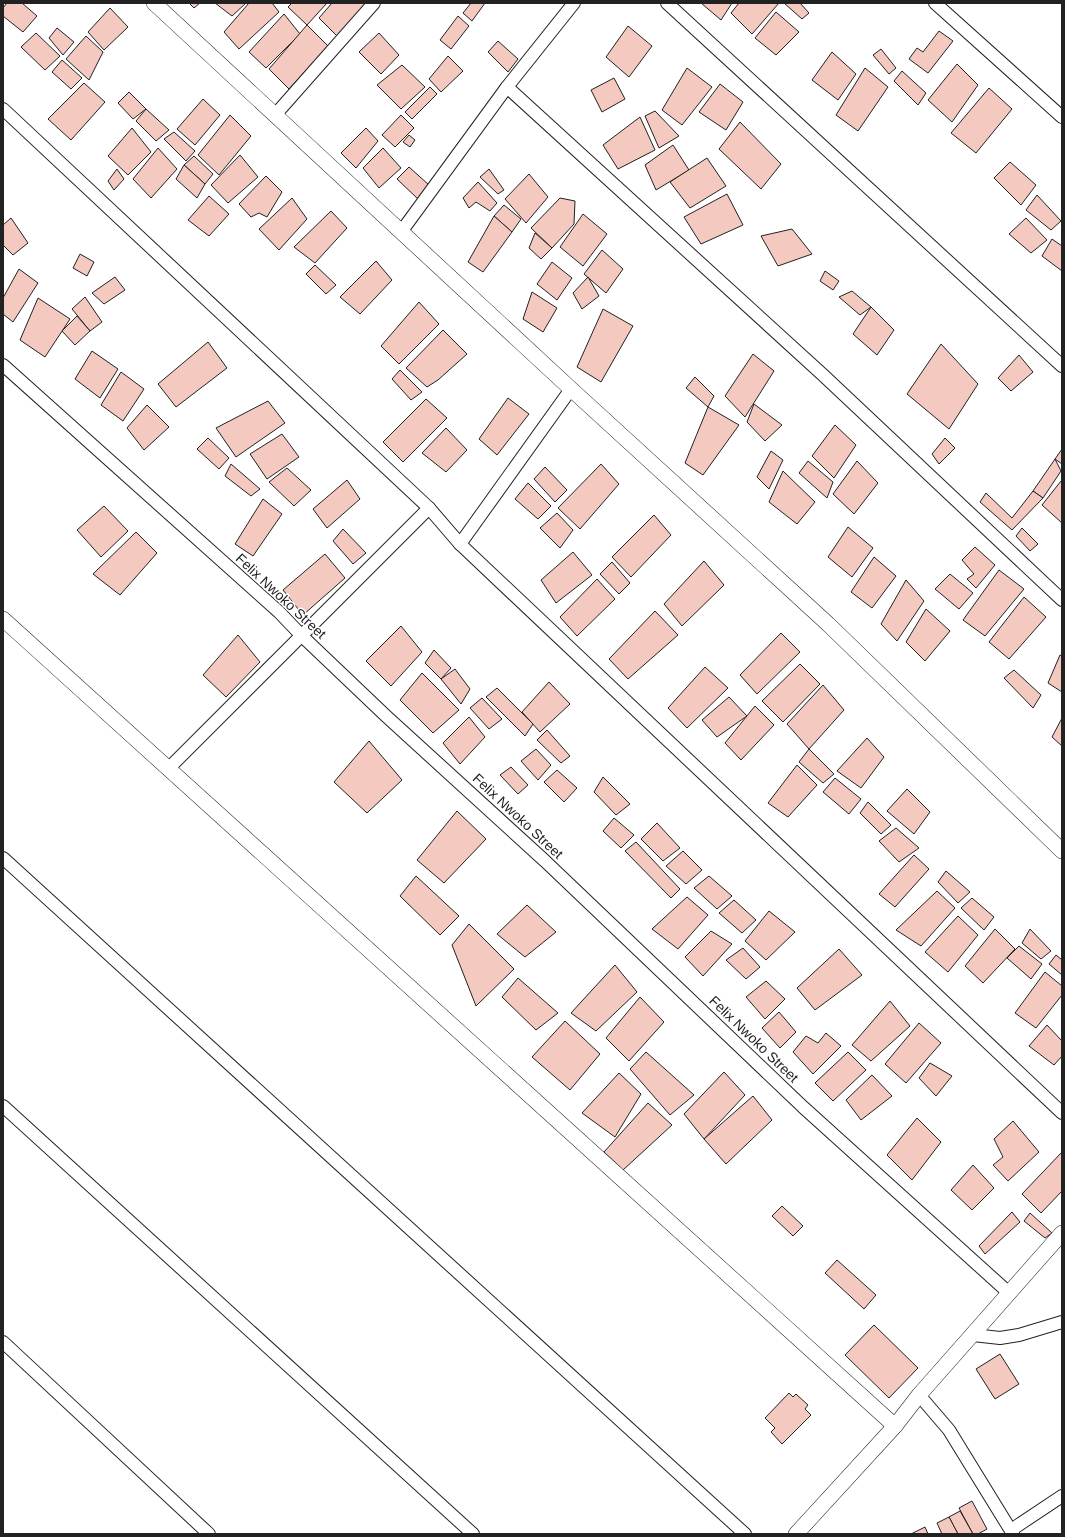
<svg xmlns="http://www.w3.org/2000/svg" width="1065" height="1537" font-family="Helvetica,sans-serif">
  <style>
    .building { fill: #f3c9c0; stroke: #222 }
    .lines { fill: none; stroke-linecap: round; stroke-linejoin: round }
    .minor-casing { stroke: #222; stroke-width: 14 }
    .tertiary-casing { stroke: #222; stroke-width: 16 }
    .minor { stroke: #fff; stroke-width: 12 }
    .tertiary { stroke: #fff; stroke-width: 15 }
    .labels { text-anchor: middle; stroke-width: 3; stroke-linejoin: round; paint-order: stroke }
    .street-label { font-size: 14px; fill: #222; stroke: #fff }
  </style>
  <rect width="100%" height="100%" fill="#fff"/>
  <!-- building -->
  <g class="building">
    <path d="M7 3H22L37 16 23 32 3 16V8Z"/>
    <path d="M189 3H200L194 8Z"/>
    <path d="M215 3H246L232 16Z"/>
    <path d="M249 3H272L279 12 239 49 224 32Z"/>
    <path d="M292 3H327L307 25 288 7Z"/>
    <path d="M332 3H369L337 36 319 18Z"/>
    <path d="M471 3H485L472 21 463 13Z"/>
    <path d="M701 3H732L721 20Z"/>
    <path d="M739 3H779L752 34 731 13Z"/>
    <path d="M784 3H800L809 13 802 19Z"/>
    <path d="M110 8 128 27 104 50 88 32Z"/>
    <path d="M776 12 799 32 776 55 755 38Z"/>
    <path d="M284 14 300 34 266 68 249 52Z"/>
    <path d="M458 16 469 26 451 49 440 40Z"/>
    <path d="M307 25 328 46 289 89 269 69Z"/>
    <path d="M628 26 652 46 629 77 606 57Z"/>
    <path d="M57 28 74 42 63 55 49 38Z"/>
    <path d="M939 31 953 41 928 73 909 59 917 48 923 52Z"/>
    <path d="M36 33 60 56 45 70 21 47Z"/>
    <path d="M379 33 399 55 381 74 359 52Z"/>
    <path d="M86 36 103 52 89 80 66 59Z"/>
    <path d="M498 41 518 59 508 72 488 52Z"/>
    <path d="M881 49 896 68 889 74 873 55Z"/>
    <path d="M832 52 856 74 838 100 812 80Z"/>
    <path d="M448 56 463 71 441 92 429 79Z"/>
    <path d="M62 60 82 78 71 89 52 72Z"/>
    <path d="M957 64 978 85 952 122 928 100Z"/>
    <path d="M402 65 425 87 401 109 377 85Z"/>
    <path d="M687 68 712 87 682 125 662 110Z"/>
    <path d="M865 68 888 87 858 131 836 115Z"/>
    <path d="M902 71 926 93 918 105 894 81Z"/>
    <path d="M614 78 625 99 602 112 591 90Z"/>
    <path d="M84 83 105 102 71 140 48 119Z"/>
    <path d="M720 84 743 102 726 130 699 112Z"/>
    <path d="M430 87 437 94 412 119 405 112Z"/>
    <path d="M989 88 1012 109 976 153 951 133Z"/>
    <path d="M129 92 146 109 133 119 118 103Z"/>
    <path d="M203 99 220 115 195 145 177 129Z"/>
    <path d="M146 109 169 130 156 141 136 121Z"/>
    <path d="M655 111 679 136 659 148 645 116Z"/>
    <path d="M230 115 251 136 219 175 198 155Z"/>
    <path d="M401 115 414 128 395 147 382 135Z"/>
    <path d="M640 117 655 150 618 169 603 145Z"/>
    <path d="M740 122 781 164 761 189 719 149Z"/>
    <path d="M132 128 151 152 128 175 108 156Z"/>
    <path d="M366 128 378 141 356 168 341 153Z"/>
    <path d="M174 132 195 151 186 161 164 139Z"/>
    <path d="M409 135 415 140 410 147 403 142Z"/>
    <path d="M673 145 689 170 656 190 645 165Z"/>
    <path d="M158 148 177 169 151 198 133 179Z"/>
    <path d="M383 148 401 168 379 188 363 168Z"/>
    <path d="M240 155 258 177 228 203 211 185Z"/>
    <path d="M194 156 213 174 205 184 184 165Z"/>
    <path d="M707 158 726 186 690 208 670 182Z"/>
    <path d="M1010 162 1036 185 1021 205 994 178Z"/>
    <path d="M184 165 205 184 197 198 176 179Z"/>
    <path d="M409 167 429 185 419 200 397 179Z"/>
    <path d="M117 169 124 179 114 190 108 181Z"/>
    <path d="M489 169 504 190 498 194 480 177Z"/>
    <path d="M529 174 548 197 526 223 505 199Z"/>
    <path d="M266 176 282 192 267 217 259 213 251 217 239 204Z"/>
    <path d="M478 182 497 203 490 211 476 202 469 208 463 198Z"/>
    <path d="M727 194 743 225 701 244 684 217Z"/>
    <path d="M1037 195 1061 221 1051 230 1026 210Z"/>
    <path d="M209 196 229 214 209 236 188 220Z"/>
    <path d="M292 198 307 219 279 250 259 229Z"/>
    <path d="M560 198 575 201 574 224 552 248 531 228Z"/>
    <path d="M504 205 521 219 512 232 494 216Z"/>
    <path d="M331 211 347 228 315 263 294 247Z"/>
    <path d="M583 214 607 234 583 266 560 247Z"/>
    <path d="M494 216 512 232 483 272 468 262Z"/>
    <path d="M11 218 28 243 13 255 3 245V225Z"/>
    <path d="M1026 218 1047 240 1031 253 1009 234Z"/>
    <path d="M792 229 812 254 778 266 761 236Z"/>
    <path d="M535 233 552 248 541 259 529 248Z"/>
    <path d="M1052 239 1062 246V271L1042 256Z"/>
    <path d="M602 250 623 269 606 293 584 274Z"/>
    <path d="M80 254 94 262 87 276 73 268Z"/>
    <path d="M376 261 392 280 360 314 340 297Z"/>
    <path d="M552 262 572 278 557 300 537 284Z"/>
    <path d="M315 265 336 285 326 294 306 274Z"/>
    <path d="M19 269 38 283 13 322 3 314V298Z"/>
    <path d="M825 271 839 281 833 290 820 281Z"/>
    <path d="M115 277 125 290 104 304 92 293Z"/>
    <path d="M588 277 599 296 582 309 573 293Z"/>
    <path d="M852 291 871 307 860 315 839 297Z"/>
    <path d="M532 292 557 308 543 332 523 319Z"/>
    <path d="M85 297 102 322 90 331 72 309Z"/>
    <path d="M38 298 70 319 45 357 20 340Z"/>
    <path d="M419 302 439 324 399 364 381 346Z"/>
    <path d="M871 307 894 330 877 355 853 334Z"/>
    <path d="M603 309 633 326 601 382 577 367Z"/>
    <path d="M77 316 90 331 75 345 62 331Z"/>
    <path d="M443 330 467 354 438 380 427 387 406 368Z"/>
    <path d="M208 342 227 368 176 407 158 384Z"/>
    <path d="M941 344 978 384 949 429 907 394Z"/>
    <path d="M92 351 118 369 100 398 75 379Z"/>
    <path d="M753 354 774 371 745 417 725 396Z"/>
    <path d="M1019 355 1033 372 1011 391 998 378Z"/>
    <path d="M400 370 422 392 411 400 392 379Z"/>
    <path d="M121 372 144 389 123 421 101 405Z"/>
    <path d="M695 377 714 396 708 407 686 388Z"/>
    <path d="M508 398 529 414 497 455 479 439Z"/>
    <path d="M426 399 447 418 403 462 383 442Z"/>
    <path d="M268 401 285 423 236 457 216 428Z"/>
    <path d="M754 404 782 425 765 441 747 422Z"/>
    <path d="M147 405 169 427 144 450 127 428Z"/>
    <path d="M708 407 739 425 703 475 685 463Z"/>
    <path d="M835 425 856 445 834 478 812 456Z"/>
    <path d="M446 428 467 450 446 472 422 453Z"/>
    <path d="M282 434 299 457 267 479 250 454Z"/>
    <path d="M208 438 229 458 219 469 197 449Z"/>
    <path d="M945 438 955 448 939 464 932 454Z"/>
    <path d="M1062 449V464L1055 459Z"/>
    <path d="M771 451 783 460 769 489 757 477Z"/>
    <path d="M1055 459 1061 471 1043 498 1033 491Z"/>
    <path d="M808 461 833 482 827 498 799 473Z"/>
    <path d="M857 461 878 483 854 514 833 494Z"/>
    <path d="M231 464 260 489 251 496 225 476Z"/>
    <path d="M601 464 619 484 580 529 558 508Z"/>
    <path d="M545 467 567 490 555 502 534 479Z"/>
    <path d="M287 468 311 490 294 506 269 482Z"/>
    <path d="M783 471 815 502 797 524 769 502Z"/>
    <path d="M347 480 360 499 327 528 313 509Z"/>
    <path d="M1061 481H1062V523L1042 505Z"/>
    <path d="M528 483 551 506 538 519 515 499Z"/>
    <path d="M1033 491 1043 498 1012 530 980 502 986 493 1012 518Z"/>
    <path d="M263 499 282 514 253 556 235 544Z"/>
    <path d="M104 506 128 531 101 557 77 530Z"/>
    <path d="M557 513 573 530 560 548 540 528Z"/>
    <path d="M654 515 671 535 631 577 612 557Z"/>
    <path d="M848 527 873 548 852 577 828 557Z"/>
    <path d="M1022 528 1038 544 1030 551 1016 536Z"/>
    <path d="M343 529 366 553 353 564 333 541Z"/>
    <path d="M136 532 157 553 120 595 93 574Z"/>
    <path d="M975 547 995 565 976 588 967 579 974 574 962 560Z"/>
    <path d="M573 552 592 575 556 603 541 580Z"/>
    <path d="M325 554 345 578 303 615 283 590Z"/>
    <path d="M874 557 896 576 872 608 851 592Z"/>
    <path d="M704 561 724 585 682 626 664 604Z"/>
    <path d="M612 562 630 583 619 594 600 574Z"/>
    <path d="M999 570 1024 589 985 636 963 620Z"/>
    <path d="M950 574 973 593 959 609 935 589Z"/>
    <path d="M597 579 615 599 577 636 560 617Z"/>
    <path d="M906 580 924 601 897 641 881 624Z"/>
    <path d="M1024 597 1046 617 1009 659 989 642Z"/>
    <path d="M926 609 950 631 925 661 906 642Z"/>
    <path d="M655 611 678 635 628 679 609 659Z"/>
    <path d="M401 626 422 652 391 686 366 661Z"/>
    <path d="M781 633 800 652 757 694 740 675Z"/>
    <path d="M238 635 260 662 226 697 203 675Z"/>
    <path d="M434 650 451 668 441 679 425 663Z"/>
    <path d="M1060 655 1062 656V692L1048 683Z"/>
    <path d="M800 664 820 684 783 722 762 701Z"/>
    <path d="M705 667 728 688 687 728 668 708Z"/>
    <path d="M455 669 470 689 461 704 441 679Z"/>
    <path d="M1014 670 1041 695 1033 708 1004 678Z"/>
    <path d="M422 673 459 710 433 733 400 700Z"/>
    <path d="M549 682 570 704 540 732 522 712Z"/>
    <path d="M823 685 844 710 809 749 787 724Z"/>
    <path d="M497 688 533 724 525 736 486 697Z"/>
    <path d="M729 697 747 716 717 737 702 720Z"/>
    <path d="M482 698 502 719 489 729 470 708Z"/>
    <path d="M755 706 774 725 741 760 725 743Z"/>
    <path d="M469 717 485 737 460 764 443 743Z"/>
    <path d="M1062 718V746L1052 737Z"/>
    <path d="M547 730 570 756 561 763 537 740Z"/>
    <path d="M867 738 884 757 861 788 837 771Z"/>
    <path d="M369 741 402 780 367 813 334 782Z"/>
    <path d="M536 749 551 765 538 780 521 761Z"/>
    <path d="M809 749 834 774 823 783 799 762Z"/>
    <path d="M797 765 817 785 788 817 768 803Z"/>
    <path d="M511 767 528 785 518 794 500 775Z"/>
    <path d="M557 770 577 788 564 802 544 782Z"/>
    <path d="M603 777 630 804 616 815 594 792Z"/>
    <path d="M835 778 861 799 849 814 823 792Z"/>
    <path d="M907 789 930 812 914 834 887 811Z"/>
    <path d="M868 802 891 825 881 834 860 813Z"/>
    <path d="M457 811 486 839 444 883 417 860Z"/>
    <path d="M614 818 634 835 621 848 603 831Z"/>
    <path d="M657 823 680 848 663 861 641 839Z"/>
    <path d="M896 828 919 848 899 862 879 841Z"/>
    <path d="M636 842 680 889 671 898 625 851Z"/>
    <path d="M683 851 702 870 686 884 666 866Z"/>
    <path d="M914 855 929 869 895 907 879 894Z"/>
    <path d="M946 871 970 892 958 903 938 882Z"/>
    <path d="M416 876 459 916 440 935 400 896Z"/>
    <path d="M709 876 732 896 717 909 694 888Z"/>
    <path d="M937 891 955 908 921 946 896 930Z"/>
    <path d="M687 897 708 915 678 949 652 929Z"/>
    <path d="M972 898 994 917 984 930 961 908Z"/>
    <path d="M734 900 756 920 742 933 719 913Z"/>
    <path d="M527 905 556 932 525 957 497 934Z"/>
    <path d="M769 911 795 932 766 960 745 941Z"/>
    <path d="M958 916 978 935 948 972 925 952Z"/>
    <path d="M469 924 514 969 476 1006 452 945Z"/>
    <path d="M995 929 1015 949 983 983 965 966Z"/>
    <path d="M1030 929 1051 951 1041 959 1022 943Z"/>
    <path d="M711 931 732 944 703 976 685 957Z"/>
    <path d="M1019 946 1042 964 1031 979 1007 958Z"/>
    <path d="M743 948 760 967 746 979 726 960Z"/>
    <path d="M839 949 862 975 815 1010 797 988Z"/>
    <path d="M1056 955 1062 960V975L1049 964Z"/>
    <path d="M615 965 637 992 596 1031 571 1013Z"/>
    <path d="M1045 972 1062 986V995L1036 1028 1015 1013Z"/>
    <path d="M518 978 558 1013 536 1030 502 997Z"/>
    <path d="M766 981 785 999 765 1019 746 997Z"/>
    <path d="M640 997 664 1022 629 1061 606 1038Z"/>
    <path d="M890 1001 910 1026 871 1061 852 1045Z"/>
    <path d="M779 1012 796 1032 780 1048 762 1028Z"/>
    <path d="M565 1021 600 1054 570 1090 532 1057Z"/>
    <path d="M919 1023 941 1043 906 1083 885 1064Z"/>
    <path d="M1047 1025 1062 1041V1056L1054 1065 1029 1046Z"/>
    <path d="M826 1033 841 1046 813 1074 793 1052 806 1036 818 1043Z"/>
    <path d="M646 1052 694 1095 670 1115 630 1069Z"/>
    <path d="M848 1052 866 1070 833 1101 815 1083Z"/>
    <path d="M930 1063 952 1076 936 1096 919 1078Z"/>
    <path d="M724 1072 745 1095 704 1139 684 1114Z"/>
    <path d="M619 1073 641 1094 615 1137 582 1113Z"/>
    <path d="M872 1075 892 1096 861 1120 846 1100Z"/>
    <path d="M753 1096 772 1120 726 1164 704 1139Z"/>
    <path d="M648 1103 672 1125 623 1170 604 1152Z"/>
    <path d="M917 1118 941 1142 912 1180 887 1155Z"/>
    <path d="M1013 1121 1039 1152 1008 1181 993 1165 1003 1157 994 1139Z"/>
    <path d="M1062 1152V1191L1041 1213 1022 1194Z"/>
    <path d="M973 1165 994 1188 972 1210 951 1190Z"/>
    <path d="M782 1206 803 1226 793 1236 772 1216Z"/>
    <path d="M1012 1212 1020 1222 985 1254 979 1246Z"/>
    <path d="M1030 1213 1052 1233 1045 1238 1024 1221Z"/>
    <path d="M837 1260 876 1295 864 1309 825 1273Z"/>
    <path d="M874 1325 918 1368 889 1398 845 1355Z"/>
    <path d="M1000 1354 1019 1384 995 1399 976 1369Z"/>
    <path d="M789 1393 793 1397 796 1394 808 1405 805 1409 811 1415 782 1444 771 1432 775 1428 765 1418Z"/>
    <path d="M972 1501 987 1529 978 1534H973L959 1508Z"/>
    <path d="M960 1511 973 1534H958L949 1517Z"/>
    <path d="M949 1517 958 1534H942L937 1523Z"/>
    <path d="M925 1527 928 1534H911Z"/>
  </g>
  <g class="lines">
    <!-- minor casing -->
    <g class="minor-casing">
      <g id="minor">
        <path d="M667 3 1062 366"/>
        <path d="M935 3 1062 117"/>
        <path d="M507 87 823 375 1062 600"/>
        <path d="M3 109 429 508 460 544 1062 1113"/>
        <path d="M275 115 374 3"/>
        <path d="M401 232 507 87 574 3"/>
        <path d="M3 365 279 612 302 636 386 716 545 861 803 1107 1009 1293"/>
        <path d="M460 544 571 389"/>
        <path d="M168 769 429 508"/>
        <path d="M3 858 745 1534"/>
        <path d="M3 1106 473 1534"/>
        <path d="M973 1335 1000 1338 1019 1335 1062 1322"/>
        <path d="M3 1342 209 1534"/>
        <path d="M919 1395 949 1430 1013 1534"/>
        <path d="M1011 1530 1062 1496"/>
      </g>
    </g>
    <!-- tertiary casing -->
    <g class="tertiary-casing">
      <g id="tertiary">
        <path d="M154 3 571 389 828 624 1062 851"/>
        <path d="M3 619 895 1426"/>
        <path d="M796 1534 895 1426 919 1395 1062 1233"/>
      </g>
    </g>
    <!-- minor -->
    <use href="#minor" class="minor"/>
    <!-- tertiary -->
    <use href="#tertiary" class="tertiary"/>
  </g>
  <g class="labels">
    <!-- street labels -->
    <g class="street-label">
      <text transform="translate(281 596) rotate(43)" y="5">Felix Nwoko Street</text>
      <text transform="translate(518 816) rotate(43)" y="5">Felix Nwoko Street</text>
      <text transform="translate(754 1039) rotate(44)" y="5">Felix Nwoko Street</text>
    </g>
  </g>
  <!-- border -->
  <rect width="1065" height="1537" fill="none" stroke="#222222" stroke-width="8"/>
</svg>
